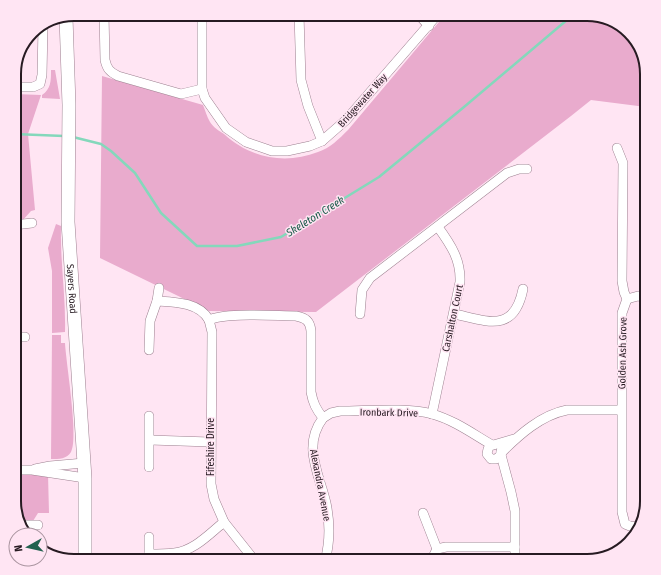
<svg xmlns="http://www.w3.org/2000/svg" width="661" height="575" font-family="'Fira Sans Condensed',sans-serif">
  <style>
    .green { fill: #e9abcd }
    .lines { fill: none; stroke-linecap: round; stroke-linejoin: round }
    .stream { stroke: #84d8bb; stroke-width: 2.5 }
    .minor-casing { stroke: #9d8090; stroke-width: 10 }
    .secondary-casing { stroke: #9d8090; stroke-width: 14 }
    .minor { stroke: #fff; stroke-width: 9 }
    .secondary { stroke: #fff; stroke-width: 13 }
    .labels { text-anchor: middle; stroke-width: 3; stroke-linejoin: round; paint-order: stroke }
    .street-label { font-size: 10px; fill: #271b22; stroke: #ffe5f3 }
    .water-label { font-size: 11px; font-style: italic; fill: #165946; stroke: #ffe5f3 }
    .rim { fill: none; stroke: #271b22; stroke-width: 2 }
  </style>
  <rect width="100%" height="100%" fill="#ffe5f3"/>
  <!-- green -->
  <g class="green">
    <path d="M447 14H587L629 32 647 74V109L646 107 591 100 571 116 316 312 209 311 100 258 102 76 203 105C205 110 207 117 210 122 213 127 219 131 224 134 250 158 285 165 318 152 330 148 339 139 348 130L444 16Z"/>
    <path d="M51 70H55L60 99 42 98V95C51 89 51 81 51 70Z"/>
    <path d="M14 94 41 95 28 134 35 210 31 211 22 221H14Z"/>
    <path d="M56 224 61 226C60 262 66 297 65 332L52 333V271L48 248Z"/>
    <path d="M52 335H61V343H65C66 363 79 439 71 452 67 459 59 459 51 459Z"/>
    <path d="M14 474H48L49 513H38L33 521 22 522 14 504Z"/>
  </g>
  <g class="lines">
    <!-- stream -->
    <g class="stream">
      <path d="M14 134 64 136"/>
      <path d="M73 137 101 144 111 151 135 173 161 213 197 246H237L281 237 379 177 464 107 574 14"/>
    </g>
    <!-- minor casing -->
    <g class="minor-casing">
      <g id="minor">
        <path d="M104 14 105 60C107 69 110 72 118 76L181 94 202 89"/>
        <path d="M202 14V89L205 98 226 128 246 142 272 151H287L310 146 322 141 346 120 438 14"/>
        <path d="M299 14 301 80 308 106 322 141"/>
        <path d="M418 14 429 26"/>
        <path d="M14 87H33L40 84 42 75 43 26"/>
        <path d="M617 148 623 163 622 281 624 292 627 299 622 313V512L625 524 630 526 637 527"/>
        <path d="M14 225 32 223"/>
        <path d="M627 299 638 296 647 297"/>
        <path d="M157 301C174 302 199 302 209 320 225 312 276 316 296 316 306 318 310 321 311 331V392C313 403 316 409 323 418 302 446 319 473 326 503 330 522 330 542 325 561"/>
        <path d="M360 314 362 290 370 278 507 173 519 169H527"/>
        <path d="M454 314C487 321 514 334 523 289"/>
        <path d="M209 320 212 332 211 484 214 499 224 522 255 561"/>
        <path d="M14 337H25"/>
        <path d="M149 350 150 321 157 301 159 288"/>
        <path d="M432 414 460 282C461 260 451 245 438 227"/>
        <path d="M323 418 331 413 340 411C367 411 407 407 432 414 454 420 473 434 492 445"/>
        <path d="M150 440 210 442"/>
        <path d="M501 451V455L496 459H491L487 454 488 449 490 446 514 439"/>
        <path d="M501 453C519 435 541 415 567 410H621"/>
        <path d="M501 455 511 492 515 511V561"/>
        <path d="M149 467V416"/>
        <path d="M35 469 50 466 84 463"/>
        <path d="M14 470H32L85 478"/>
        <path d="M423 513 437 549"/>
        <path d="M23 525H38"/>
        <path d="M149 537V561"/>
        <path d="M149 554C157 554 166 554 174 553 194 551 209 534 224 522"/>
        <path d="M431 561 437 549 446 547H515"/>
      </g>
    </g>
    <!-- secondary casing -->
    <g class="secondary-casing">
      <g id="secondary">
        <path id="s1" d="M66 17 69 105 68 222 85 478V561"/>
      </g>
    </g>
    <!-- minor -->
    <use href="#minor" class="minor"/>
    <!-- secondary -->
    <use href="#secondary" class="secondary"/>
  </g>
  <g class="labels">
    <!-- street labels -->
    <g class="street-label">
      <text transform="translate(362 100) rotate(-48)" y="4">Bridgewater Way</text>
      <text dy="4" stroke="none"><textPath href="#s1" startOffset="272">Sayers Road</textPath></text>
      <text transform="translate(452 318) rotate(-78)" y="4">Carshalton Court</text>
      <text transform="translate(622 353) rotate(-89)" y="4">Golden Ash Grove</text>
      <text transform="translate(389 412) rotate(1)" y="4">Ironbark Drive</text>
      <text transform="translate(210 447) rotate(-90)" y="4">Fifeshire Drive</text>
      <text transform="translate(321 485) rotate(79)" y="4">Alexandra Avenue</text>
    </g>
    <!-- water labels -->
    <g class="water-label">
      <text transform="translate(315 216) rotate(-32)" y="4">Skeleton Creek</text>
    </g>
  </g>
  <!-- crop -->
  <path d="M0 0H661V575H0ZM74 21H587A53 53 0 0 1 640 74V501A53 53 0 0 1 587 554H74A53 53 0 0 1 21 501V74A53 53 0 0 1 74 21Z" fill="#ffe5f3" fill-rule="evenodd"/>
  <path class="rim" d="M74 21H587A53 53 0 0 1 640 74V501A53 53 0 0 1 587 554H74A53 53 0 0 1 21 501V74A53 53 0 0 1 74 21Z"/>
  <!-- north arrow -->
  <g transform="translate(28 547) rotate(262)"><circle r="19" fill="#ffe5f3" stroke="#a9949f"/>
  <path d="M0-3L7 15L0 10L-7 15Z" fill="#23624f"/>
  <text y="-6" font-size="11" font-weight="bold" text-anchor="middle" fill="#271b22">N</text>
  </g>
</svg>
